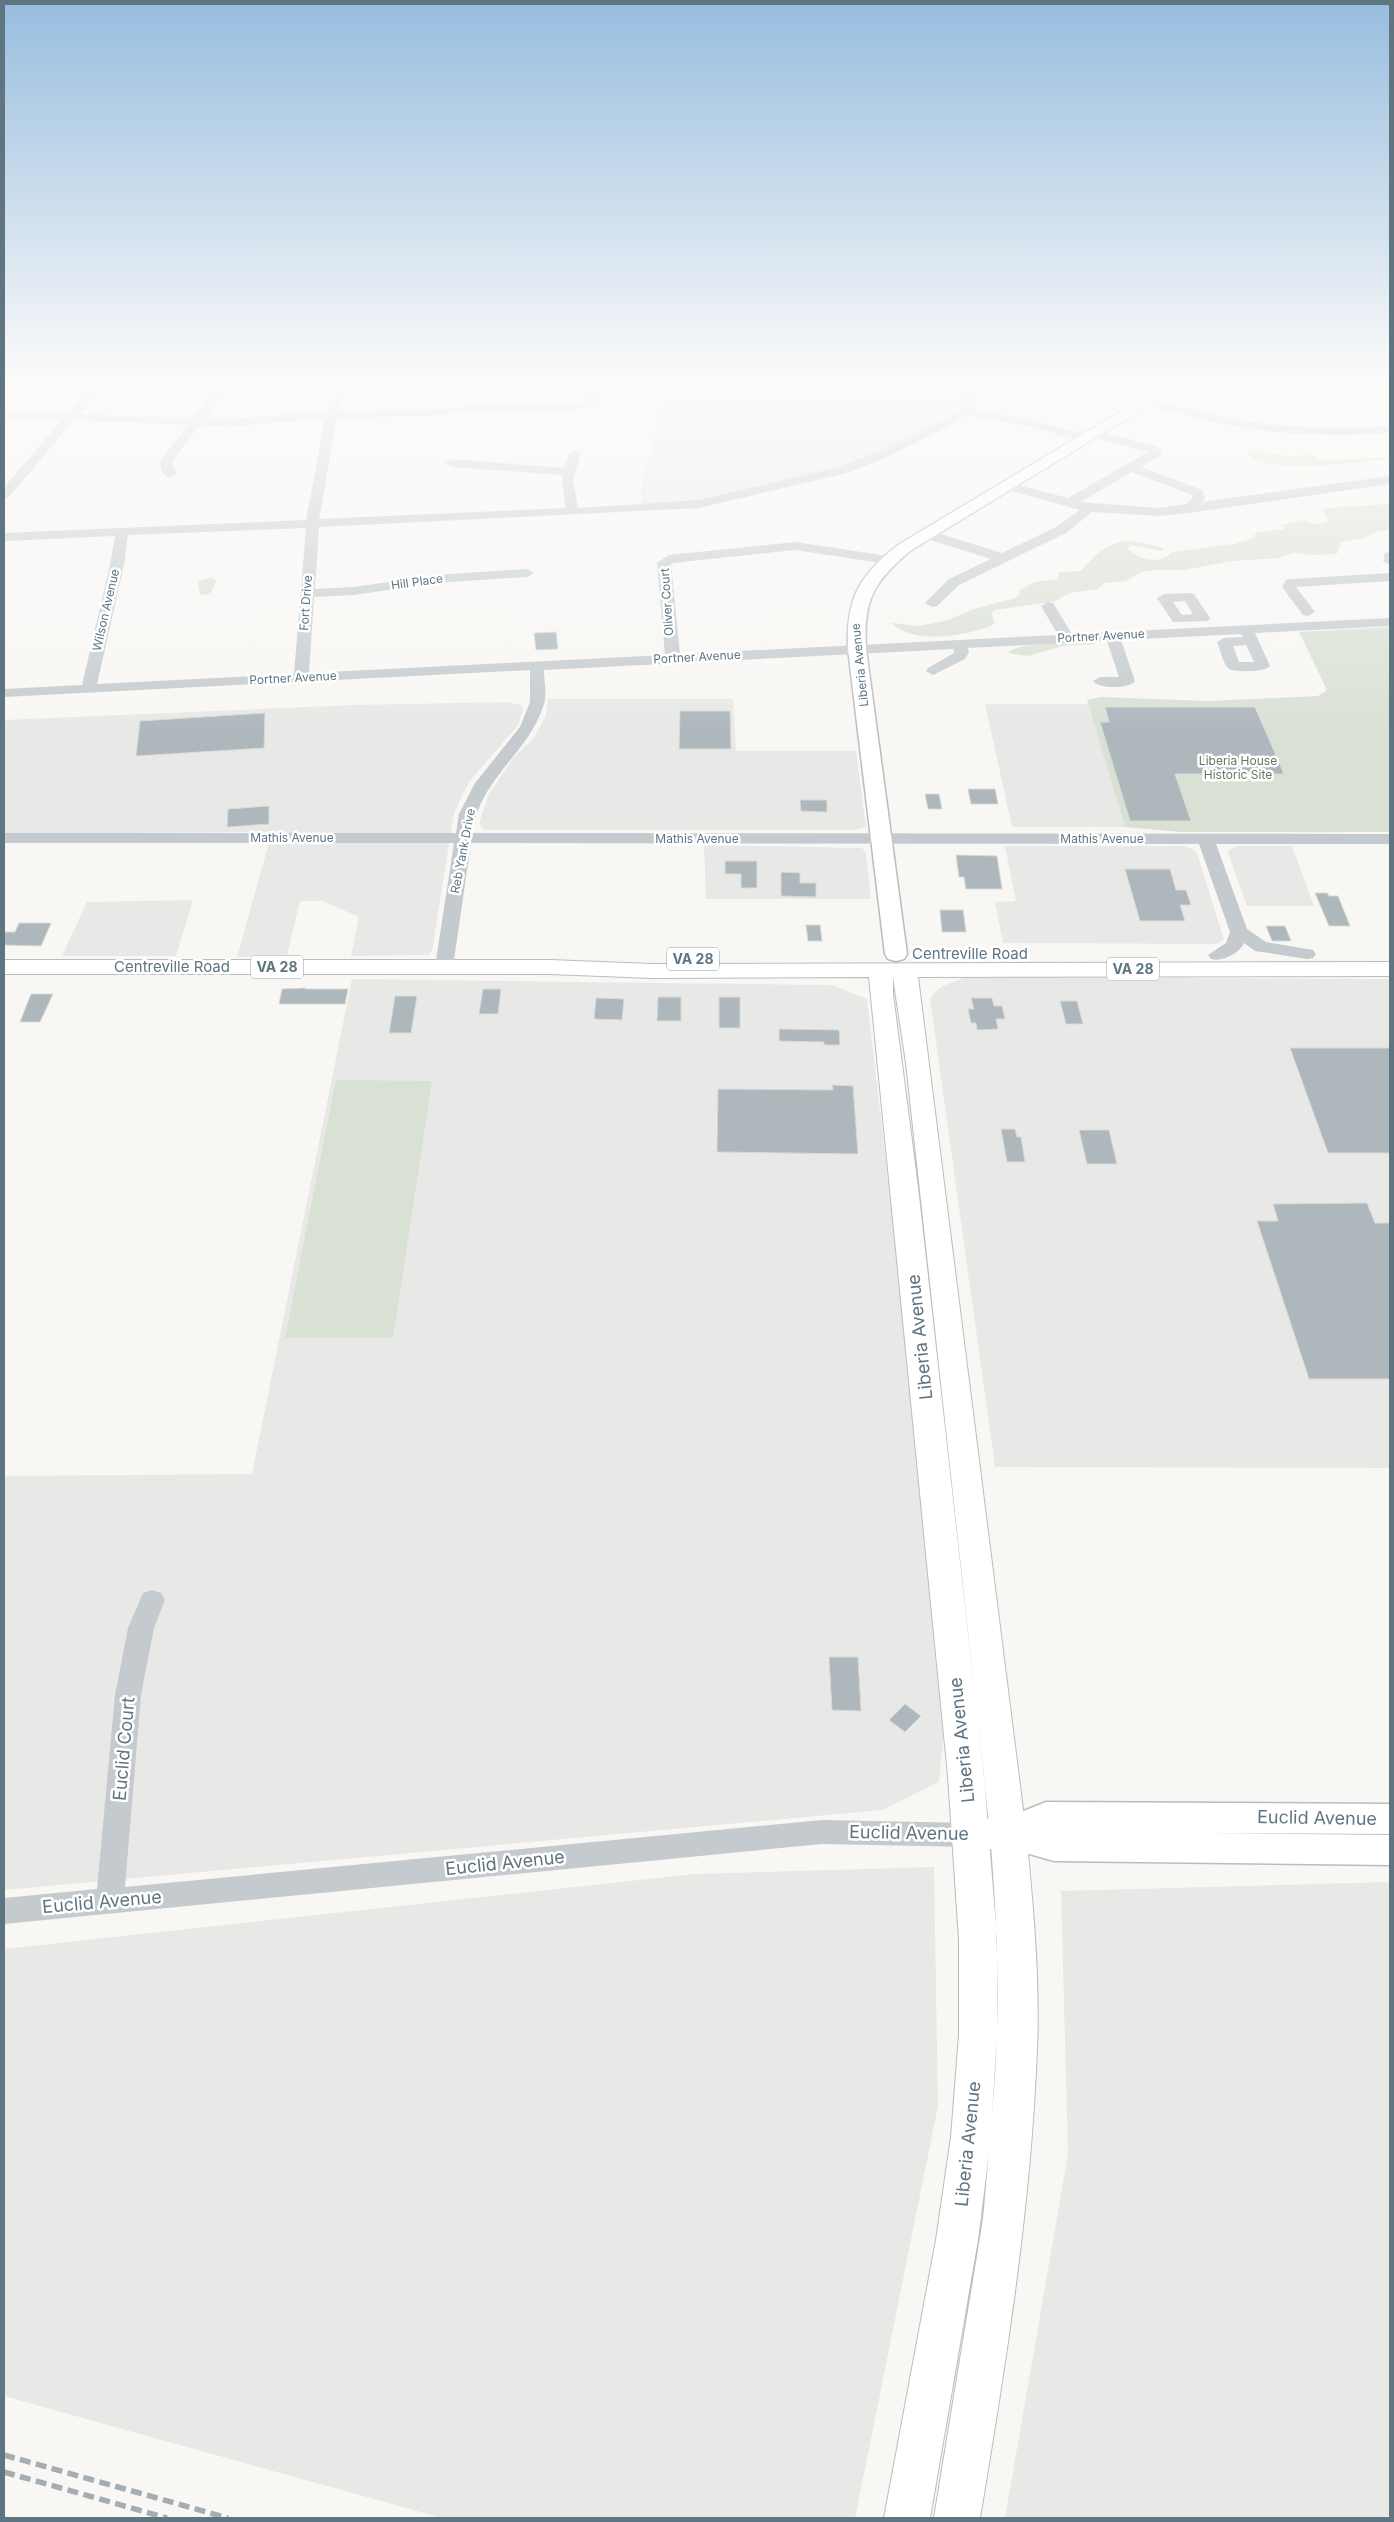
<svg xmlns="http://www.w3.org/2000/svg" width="1394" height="2522" font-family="Inter,sans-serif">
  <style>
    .built { fill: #e8e9e7 }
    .green { fill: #d9e0d4 }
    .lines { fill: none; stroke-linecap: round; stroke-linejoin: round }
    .stream { stroke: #bdcbce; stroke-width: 2.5 }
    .building { fill: #adb7bc; stroke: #d9d9d6 }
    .major-casing { stroke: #b7bdc0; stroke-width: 3 }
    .highway-casing { stroke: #b9bdc0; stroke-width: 2 }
    .minor { fill: #c4cacd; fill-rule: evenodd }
    .major { fill: #fff; fill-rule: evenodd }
    .highway { fill: #fff; fill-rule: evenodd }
    .rail { stroke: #a4adb2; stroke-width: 5.5; stroke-dasharray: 11 5.5; stroke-linecap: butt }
    .labels { text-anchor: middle; stroke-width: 5; stroke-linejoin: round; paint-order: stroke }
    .far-street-label { font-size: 12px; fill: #5f7582; stroke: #fff }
    .far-park-label { font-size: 12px; fill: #66795f; stroke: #fff }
    .shield { fill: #fff; stroke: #8f9ea8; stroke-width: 1 }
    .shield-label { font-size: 14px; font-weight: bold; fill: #5f7582 }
    .street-label { font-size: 15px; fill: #5f7582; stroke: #fff }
    .near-street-label { font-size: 18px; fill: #5f7582; stroke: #fff }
  </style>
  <rect width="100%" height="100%" fill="#f8f7f4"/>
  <!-- built -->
  <g class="built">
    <path d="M664 383H976L964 411 853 466 726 499 641 509V487L657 426Z"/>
    <path d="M548 699H733L736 751H856L866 827 855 830H485L480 825V820L489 794 514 757 534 738 546 715Z"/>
    <path d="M508 702 524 706 518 725 469 782 454 813 432 951 428 955 351 956 359 917 323 901H300L287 956 237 957 272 832 4 834V720L354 705Z"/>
    <path d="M985 704H1089L1125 827H1012Z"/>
    <path d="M704 845 862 848 866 853 871 899H706Z"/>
    <path d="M1005 846H1184L1192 849 1197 853 1224 940 1216 944 1003 943 995 902 1016 901Z"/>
    <path d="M1237 846H1292L1314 906H1247L1228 853 1229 850Z"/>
    <path d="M193 900 176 956H62L87 902Z"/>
    <path d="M966 977 1390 979V1468L995 1467 930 999 936 991 943 986Z"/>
    <path d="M352 979 832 985 867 999 948 1693 939 1782 882 1810 4 1890V1476L252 1474Z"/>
    <path d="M934 1867 938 2106 855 2518H442L4 2396V1949L694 1874Z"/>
    <path d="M1390 1882V2518H1005L1068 2154 1061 1891Z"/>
  </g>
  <!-- green -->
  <g class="green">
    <path d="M1250 451 1299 457 1306 452 1322 461 1389 457 1390 459C1355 462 1279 475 1249 456L1248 453Z"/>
    <path d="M1390 504V530L1378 531 1365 538 1341 542 1337 554 1314 555 1295 553 1278 558 1233 561 1183 570H1154L1141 572 1126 581 1104 583 1098 589 1070 593 1053 602 994 610 992 614 994 623 991 626C964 636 914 645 891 623L919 626 945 621 974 609 1015 598 1020 594V590L1035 582 1058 579 1059 572 1081 571C1109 538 1124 536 1163 548L1164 550 1159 551 1131 545 1128 549C1139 560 1161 565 1172 552L1234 544 1251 539 1257 532 1284 529 1282 525 1302 520 1315 524 1325 523 1329 520 1322 511 1325 508Z"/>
    <path d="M212 577 217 581 210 593 206 595 200 594 198 581Z"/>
    <path d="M1390 627V832H1181L1125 827 1087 700 1101 697 1208 701 1318 696 1327 690 1299 632Z"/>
    <path d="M1091 642 1097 644 1063 646 1028 656 1008 653C1015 642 1076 643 1091 642Z"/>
    <path d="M336 1080 432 1081 393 1338H285Z"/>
  </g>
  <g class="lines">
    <!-- stream -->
    <path class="stream" d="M1388 518H1390"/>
  </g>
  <!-- building -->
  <g class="building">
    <path d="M556 632 558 649 536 650 534 633Z"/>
    <path d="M1105 707H1255L1284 774H1175L1191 821H1130L1100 722H1109Z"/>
    <path d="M680 711H730L731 749H679Z"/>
    <path d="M265 713 264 748 136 756 140 721Z"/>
    <path d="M968 789H995L998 804H971Z"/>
    <path d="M925 794H939L942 809H928Z"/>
    <path d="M800 800H827V812L801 811Z"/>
    <path d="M269 806V824L227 827 228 809Z"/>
    <path d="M956 855 997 856 1002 889H966L964 877H959Z"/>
    <path d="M725 861H757V888H741V874H725Z"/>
    <path d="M1125 869H1170L1176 890H1186L1191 905H1180L1185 921H1140Z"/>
    <path d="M781 872 800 873V883H816V897L781 896Z"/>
    <path d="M1315 893H1327L1329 896H1338L1350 926H1329Z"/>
    <path d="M940 910H963L966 932H942Z"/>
    <path d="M19 923H51L41 946 4 945V932H15Z"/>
    <path d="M806 925H820L822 941H808Z"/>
    <path d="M1266 926H1285L1291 941H1272Z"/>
    <path d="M305 988V989H348L345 1004H279L282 989Z"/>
    <path d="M483 989H501L498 1014H479Z"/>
    <path d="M31 994H53L40 1022H20Z"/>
    <path d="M395 996H417L411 1033H389Z"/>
    <path d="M658 997H681V1021H657Z"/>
    <rect x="719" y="997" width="21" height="31"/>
    <path d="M596 998 624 999 622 1020 594 1019Z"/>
    <path d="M971 998H992L994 1006H1002L1005 1019H996L998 1029 977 1030 976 1023H971L968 1009H974Z"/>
    <path d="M1060 1001H1077L1083 1024H1066Z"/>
    <path d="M779 1029 839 1030 840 1045H824V1042L779 1041Z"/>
    <path d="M1290 1048H1390V1153H1328Z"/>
    <path d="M832 1085 853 1086 858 1154 717 1152 718 1089 833 1090Z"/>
    <path d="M1001 1129H1015L1017 1137H1021L1025 1162H1007Z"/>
    <path d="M1079 1130H1109L1117 1164H1087Z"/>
    <path d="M1367 1203 1375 1223H1390V1379H1309L1257 1221H1278L1273 1204Z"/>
    <path d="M829 1657H858L861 1711 832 1710Z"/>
    <path d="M905 1704 921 1716 905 1732 889 1720Z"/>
  </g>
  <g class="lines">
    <!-- major casing -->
    <g class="major-casing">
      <g id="major">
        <path d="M1168 383H1185L910 551C873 582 863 601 866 649L907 954 904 959 896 961 888 959 885 954 848 649C846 598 859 576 898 545Z"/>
        <path d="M1046 1802 1390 1804V1834L1207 1833 1390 1835V1865L1054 1861 1008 1848 972 1850 960 1846 955 1835 960 1824 972 1820 1006 1818Z"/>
      </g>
    </g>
    <!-- highway casing -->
    <g class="highway-casing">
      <path id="highway" d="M4 960H550L652 964 1390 962V976L918 977 1026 1833C1033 1904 1040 1977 1037 2049 1031 2206 1006 2363 980 2518H934L983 2219 989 2152 978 2240 930 2518H884L936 2240 951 2137 959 2035V1940L948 1776 869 977 652 978 550 974H4ZM893 977 906 1063 990 1833C998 1929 1001 2019 992 2115L997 2035V1940L984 1776 918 1187 893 994Z"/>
    </g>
    <!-- minor -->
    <g class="minor">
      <path d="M94 383H105L80 414 193 418 220 383H231L205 418 231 419 327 411 339 383H350L338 411 423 410 493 404 571 405 587 400 594 383H606L596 404 571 411 493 410 423 416 337 418 319 519 565 508 562 475 451 467 445 463 451 459 564 468 569 454 575 450 581 454 573 479 578 508 699 500 839 467 877 452 947 419 960 409 965 401 970 383H982L977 401 971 409 1027 419 1089 435 1090 431 1094 430 1156 446 1162 453 1160 456 1141 467 1202 490 1205 498 1202 502 1390 476V484L1189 513 1159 516 1092 512 1066 533 959 585 937 606 932 607 925 603 949 579 991 559 921 537 919 534 921 531H931L1002 553 1056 527 1080 510 1004 489 1002 486 1004 483 1008 482 1068 498 1148 452 1091 437 1090 441 1086 442 1027 426 966 415 955 423 885 458 847 473 699 508 319 527 315 589 354 587 435 575 527 569 534 573 527 577 435 583 354 595 314 597 309 673 665 655 657 563 669 555 795 542 888 556 895 560 888 564 795 550 673 563 671 564 680 654 1058 635 1041 606 1048 602 1053 603 1072 634 1390 618V626L1255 633 1270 666C1266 672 1233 673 1228 668 1223 663 1220 649 1217 642L1224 638 1243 637 1241 634 1121 640 1135 681C1129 689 1099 689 1093 681L1100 677H1119L1107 641 968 648 969 652 965 659 933 675 926 671 928 668 954 653V649L544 670C544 680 547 694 544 704 528 755 481 776 472 833L1390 834V844H1216L1247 929 1266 942 1307 949 1313 950 1316 954 1313 958 1307 959 1255 951 1244 943C1239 954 1222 962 1211 959L1208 955 1226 943 1230 932 1199 844 471 843 453 967 450 971H438L435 967 454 843H4V833H456L459 814 475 783 520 727 530 702V670L4 697V689L82 685 110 565 115 536 4 541V533L306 520 325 418 231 427 200 425 172 461 176 474 170 478 166 477 161 470 160 461 188 425 74 420 8 498 4 499V487L62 420 4 418V411L68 413ZM1132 472 1192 495 1193 497 1186 504 1159 508 1080 502ZM306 528 294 674 97 684 124 565 128 535ZM1246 645 1254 662H1239L1233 646Z"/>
      <path d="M1390 383V387L1305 390 1299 387 1305 384Z"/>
      <path d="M1147 399C1187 408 1226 419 1267 424 1308 429 1349 428 1390 426V433C1349 436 1308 436 1267 431 1225 426 1184 415 1143 404L1141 402Z"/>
      <path d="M1390 552V565L1383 561 1385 553Z"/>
      <path d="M1390 573V581L1296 587 1315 612 1308 616 1303 615 1282 587 1286 580 1291 579Z"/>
      <path d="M1189 593 1194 594 1210 618 1208 621 1173 622 1157 598 1164 594ZM1185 601 1193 614 1182 615 1173 602Z"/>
      <path d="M152 1590 161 1593 165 1600 154 1628 141 1695 125 1887 822 1820 972 1823 982 1826 986 1835 982 1844 972 1847 822 1844 4 1924V1898L97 1889 115 1695 128 1628 143 1593Z"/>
    </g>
    <!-- major -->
    <use href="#major" class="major"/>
    <!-- highway -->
    <use href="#highway" class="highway"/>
    <!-- rail -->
    <g class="rail">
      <path d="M4 2455 228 2518"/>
      <path d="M4 2472 167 2518"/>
    </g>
  </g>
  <!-- sky -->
  <linearGradient id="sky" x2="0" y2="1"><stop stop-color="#97bdde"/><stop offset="0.52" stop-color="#fcfbfa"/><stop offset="1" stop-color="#fcfbfa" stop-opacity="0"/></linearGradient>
  <rect width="1394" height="736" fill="url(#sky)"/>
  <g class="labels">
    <!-- far-street labels -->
    <g class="far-street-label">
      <text transform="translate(417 582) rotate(-8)" y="4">Hill Place</text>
      <text transform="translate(667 602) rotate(-94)" y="4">Oliver Court</text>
      <text transform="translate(306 603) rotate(-86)" y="4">Fort Drive</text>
      <text transform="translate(106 610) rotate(-77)" y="4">Wilson Avenue</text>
      <text transform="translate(1101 636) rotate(-3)" y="4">Portner Avenue</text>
      <text transform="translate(697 657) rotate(-3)" y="4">Portner Avenue</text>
      <text transform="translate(860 665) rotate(-96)" y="4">Liberia Avenue</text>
      <text transform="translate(293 678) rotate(-3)" y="4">Portner Avenue</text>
      <text x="292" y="842">Mathis Avenue</text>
      <text x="697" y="843">Mathis Avenue</text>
      <text x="1102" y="843">Mathis Avenue</text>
      <text transform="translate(463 851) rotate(-79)" y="4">Reb Yank Drive</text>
    </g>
    <!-- far-park labels -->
    <g class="far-park-label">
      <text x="1238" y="765">Liberia House<tspan x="1238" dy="14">Historic Site</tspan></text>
    </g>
    <!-- shield labels -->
    <g class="shield">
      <rect x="667" y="947.5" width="52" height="23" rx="4"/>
      <rect x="251" y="955.5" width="52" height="23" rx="4"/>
      <rect x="1107" y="957.5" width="52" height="23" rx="4"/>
    </g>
    <g class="shield-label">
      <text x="693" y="964">VA 28</text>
      <text x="277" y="972">VA 28</text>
      <text x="1133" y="974">VA 28</text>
    </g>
    <!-- street labels -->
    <g class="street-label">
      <text x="970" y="959">Centreville Road</text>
      <text x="172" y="972">Centreville Road</text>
    </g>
    <!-- near-street labels -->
    <g class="near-street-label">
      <text transform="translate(920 1337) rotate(-96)" y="6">Liberia Avenue</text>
      <text transform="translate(962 1740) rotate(-96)" y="6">Liberia Avenue</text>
      <text transform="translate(124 1749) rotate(-85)" y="6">Euclid Court</text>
      <text transform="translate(1317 1818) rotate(1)" y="6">Euclid Avenue</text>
      <text transform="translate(909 1833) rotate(1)" y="6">Euclid Avenue</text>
      <text transform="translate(505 1863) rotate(-6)" y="6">Euclid Avenue</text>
      <text transform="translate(102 1902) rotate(-5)" y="6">Euclid Avenue</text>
      <text transform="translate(968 2144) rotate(-84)" y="6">Liberia Avenue</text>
    </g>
  </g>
  <!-- border -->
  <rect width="1394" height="2522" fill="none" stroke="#5f7582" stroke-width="10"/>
</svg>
